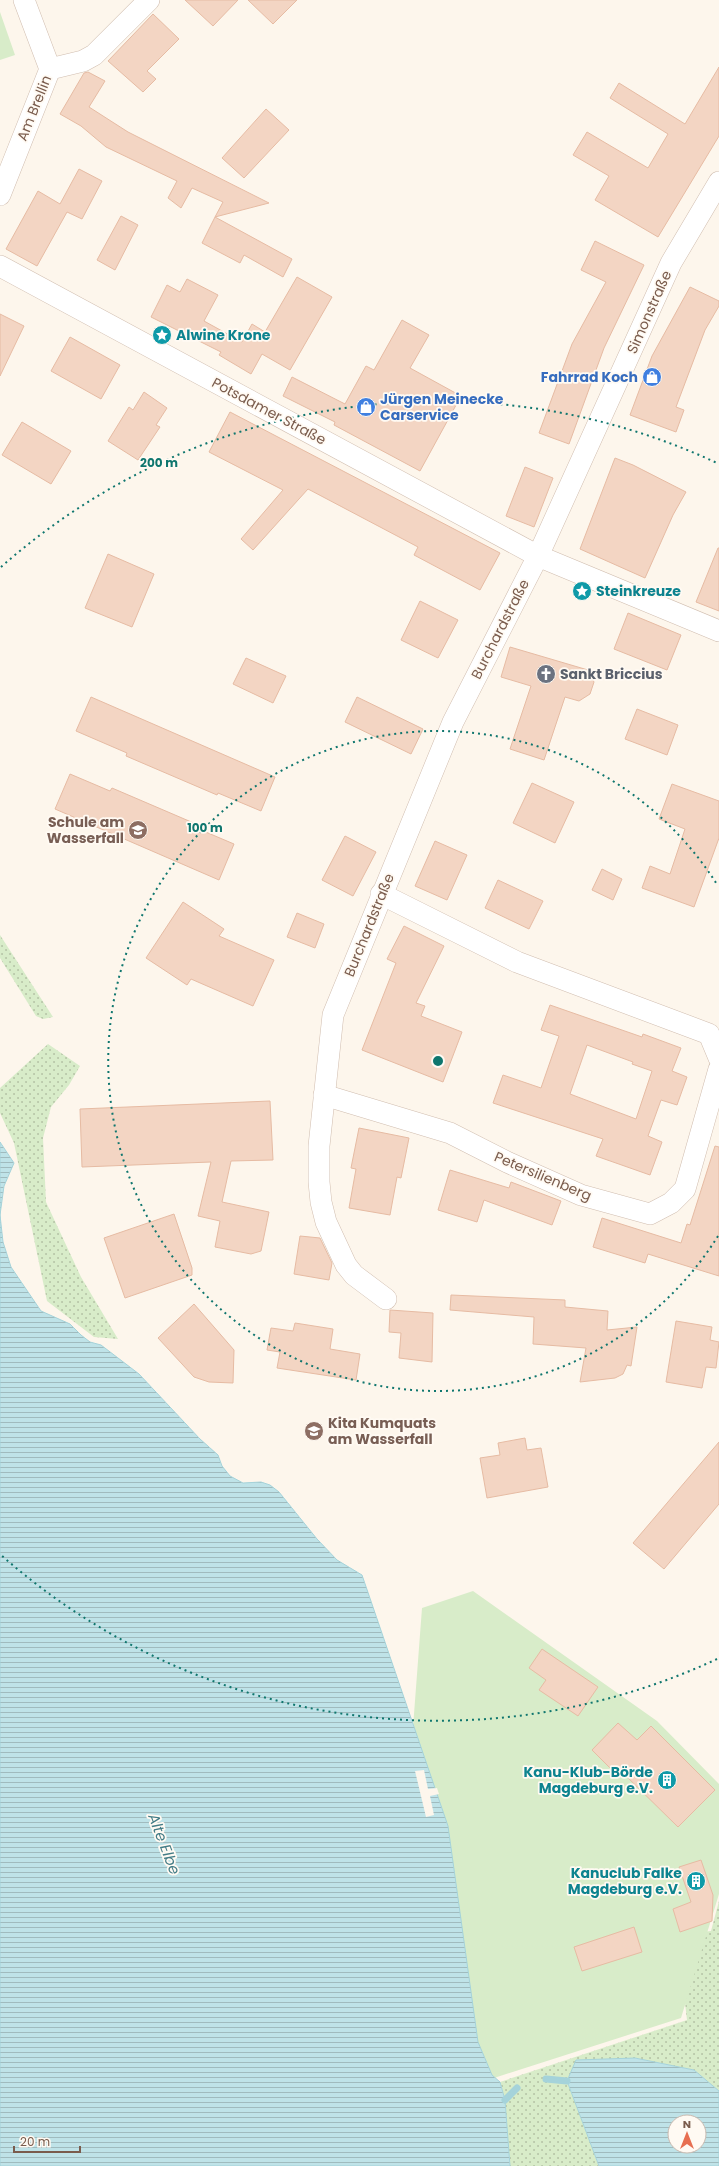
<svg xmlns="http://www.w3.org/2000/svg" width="719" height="2166" font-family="Poppins,sans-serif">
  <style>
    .grass { fill: url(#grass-dots) }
    .pitch { fill: #d8ecc9 }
    .water { fill: url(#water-rules); stroke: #a5d3da; fill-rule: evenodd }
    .pier { fill: #fdf6ec }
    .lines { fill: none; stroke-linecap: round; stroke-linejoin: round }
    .stream { stroke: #a5d3da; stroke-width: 7 }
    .building { fill: #f3d5c3; stroke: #e6bba3; fill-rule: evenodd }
    .street-casing { stroke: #d1beb0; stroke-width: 22 }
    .street { stroke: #fff; stroke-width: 21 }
    .ring { fill: none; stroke: #0f766e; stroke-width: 2; stroke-dasharray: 2 4 }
    .labels { text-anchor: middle; stroke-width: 3.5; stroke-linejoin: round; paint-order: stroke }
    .street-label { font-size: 14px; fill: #7a5c4d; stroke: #fffaf3 }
    .culture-label { font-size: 14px; font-weight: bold; fill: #0d838f; stroke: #fffaf3; text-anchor: start }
    .shop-label { font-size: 14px; font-weight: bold; fill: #366cbe; stroke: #fffaf3; text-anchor: end }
    .worship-label { font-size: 14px; font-weight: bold; fill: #5b616d; stroke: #fffaf3; text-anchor: start }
    .education-label { font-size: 14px; font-weight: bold; fill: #785e54; stroke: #fffaf3; text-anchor: end }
    .water-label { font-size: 15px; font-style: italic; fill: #437c86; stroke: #fffaf3 }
    .centre { fill: #0f766e; stroke: #fffaf3; stroke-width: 2 }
    .ring-label { font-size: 12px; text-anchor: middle; font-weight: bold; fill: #0f766e; stroke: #fffaf3; stroke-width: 3.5; stroke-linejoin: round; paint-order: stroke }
  </style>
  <defs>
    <pattern id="grass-dots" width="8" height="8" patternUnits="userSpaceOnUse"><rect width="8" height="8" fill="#d8ecc9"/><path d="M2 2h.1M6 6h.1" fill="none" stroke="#b4c2a5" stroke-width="1.8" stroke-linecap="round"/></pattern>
    <pattern id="water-rules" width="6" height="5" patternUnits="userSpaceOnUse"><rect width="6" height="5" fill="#bfe3e8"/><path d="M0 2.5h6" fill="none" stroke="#a0bbbe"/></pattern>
  </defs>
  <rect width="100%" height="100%" fill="#fdf6ec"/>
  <!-- grass -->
  <g class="grass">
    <path d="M0 935 53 1017 43 1019 36 1016 0 958Z"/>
    <path d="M48 1044 80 1066 69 1085 51 1107 43 1138 46 1202 81 1277 118 1339 94 1337 47 1301 14 1143 0 1113V1088Z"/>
    <path d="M719 1901V2091L694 2070 635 2058 567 2081 599 2166H510L505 2100 500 2082 687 2020 677 1935 711 1931Z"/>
  </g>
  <!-- pitch -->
  <g class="pitch">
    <path d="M0 12 15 55 0 60Z"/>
    <path d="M473 1591 657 1721 719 1784V1894L681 2018 497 2077 459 2098 410 1767 422 1608Z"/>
  </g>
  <!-- water -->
  <g class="water">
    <path d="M0 1142 14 1163 4 1186 0 1215 3 1242 11 1267 41 1311 70 1324 81 1335 90 1342 101 1345 139 1374 200 1439 218 1455 222 1466 230 1476 243 1483 261 1482 270 1485 279 1492 317 1539 337 1560 362 1575 448 1826 478 2042 492 2075 500 2082 505 2100 510 2166H0Z"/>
    <path d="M635 2058 694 2070 719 2091V2166H599L567 2081 576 2060ZM675 2122H699V2146H675Z"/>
  </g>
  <!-- pier -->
  <path class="pier" d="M424 1770 428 1789 437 1788 439 1794 430 1796 434 1815 426 1817 415 1771Z"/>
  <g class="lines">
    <!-- stream -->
    <g class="stream">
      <path d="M546 2079 567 2081"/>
      <path d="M505 2100 517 2088"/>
    </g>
  </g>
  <!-- building -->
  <g class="building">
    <path d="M185 0H238L213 26Z"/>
    <path d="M248 0H297L273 24Z"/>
    <path d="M153 14 179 39 147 71 156 79 143 92 108 61Z"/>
    <path d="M719 67V136L658 237 595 200 609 176 573 155 587 132 648 168 668 134 610 98 619 83 685 124Z"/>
    <path d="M88 72 105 81 89 107 128 132 269 203 215 217 223 202 192 188 181 208 168 198 177 181 106 147 81 126 60 114 84 73Z"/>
    <path d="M266 109 289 130 244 178 222 158Z"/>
    <path d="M79 169 102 181 82 219 67 212 37 266 6 249 38 191 60 204Z"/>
    <path d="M121 216 138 225 115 270 97 260Z"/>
    <path d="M215 217 292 259 283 277 244 255 240 263 202 243Z"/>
    <path d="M595 241 644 265 604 348 569 444 539 433 572 344 606 282 581 270Z"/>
    <path d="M297 277 332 297 290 370 262 354 251 374 219 355 221 352 151 317 167 285 180 292 187 279 218 295 204 321 242 342 252 324 265 332Z"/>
    <path d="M690 287 719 301V306L705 330 676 407 684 410 676 432 630 415 652 356Z"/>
    <path d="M0 314 24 326 0 376Z"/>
    <path d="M402 320 429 335 410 368 461 396 420 471 334 425 335 422 283 396 292 377 345 404 366 366 374 370Z"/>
    <path d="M70 337 120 365 101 399 51 371Z"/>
    <path d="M144 392 167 408 156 425 160 427 138 460 108 441 129 407 133 410Z"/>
    <path d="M230 412 500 553 480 590 414 555 418 547 308 489 253 550 241 539 283 490 209 452Z"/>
    <path d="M22 422 71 451 51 484 2 455Z"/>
    <path d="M615 458 633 465 686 492 673 515 645 578 580 549Z"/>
    <path d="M525 467 553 478 534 527 506 516Z"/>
    <path d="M718 548H719V611L696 602Z"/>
    <path d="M108 554 154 574 132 627 85 608Z"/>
    <path d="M420 601 458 620 438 658 401 640Z"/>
    <path d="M628 613 681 635 667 670 614 649Z"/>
    <path d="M510 647 588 670 594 682 590 694 579 701 565 697 544 760 510 749 531 686 501 677Z"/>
    <path d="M246 658 286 676 273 703 233 684Z"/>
    <path d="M91 697 275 777 261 811 218 793 217 795 126 756 127 753 76 731Z"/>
    <path d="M357 697 423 729 411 754 345 722Z"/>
    <path d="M637 709 678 725 667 755 625 739Z"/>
    <path d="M70 774 110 791 112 788 203 827 201 830 234 844 219 880 55 809Z"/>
    <path d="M532 783 574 802 555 843 513 823Z"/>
    <path d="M672 784 719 801V838L694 907 642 888 650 866 670 874 685 829 659 819Z"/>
    <path d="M345 836 376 852 353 896 322 880Z"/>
    <path d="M435 841 467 855 447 900 415 886Z"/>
    <path d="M602 869 622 879 613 900 592 890Z"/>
    <path d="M498 880 543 901 529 929 485 908Z"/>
    <path d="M183 902 224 929 219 936 274 960 253 1006 191 979 187 985 146 958Z"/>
    <path d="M297 913 324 924 315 948 287 937Z"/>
    <path d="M404 926 444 946 416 1003 425 1006 421 1016 462 1032 443 1082 362 1050 396 963 387 959Z"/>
    <path d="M550 1005 642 1037 643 1034 681 1048 672 1071 687 1077 677 1105 661 1100 648 1136 662 1142 650 1175 596 1156 603 1139 493 1103 503 1075 541 1088 559 1036 541 1030ZM587 1045 633 1062 632 1064 652 1071 636 1119 570 1094Z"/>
    <path d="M270 1101 273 1160 231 1161 222 1202 269 1212 261 1251 251 1254 215 1247 220 1221 198 1216 211 1162 82 1167 80 1109Z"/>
    <path d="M359 1128 409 1138 401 1178 397 1177 390 1215 349 1208 356 1169 351 1168Z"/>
    <path d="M715 1146 719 1147V1276L648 1254 645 1263 593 1247 602 1218 681 1243 687 1224 690 1225Z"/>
    <path d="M450 1170 509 1188 511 1182 561 1201 552 1225 484 1200 477 1222 438 1210Z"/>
    <path d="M174 1214 192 1268V1275L125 1298 104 1238Z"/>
    <path d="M300 1236 320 1238 332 1263 329 1280 294 1274Z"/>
    <path d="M451 1295 565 1300V1307L608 1311 607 1330 637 1327 631 1366 627 1365 623 1374 615 1378 580 1382 586 1348 533 1344 534 1317 450 1310Z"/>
    <path d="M194 1304 234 1350 233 1383 209 1382 194 1377 158 1338Z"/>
    <path d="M390 1310 433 1313 432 1362 399 1358 401 1333 389 1332Z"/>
    <path d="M676 1321 712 1327 710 1340 719 1342 716 1368 706 1367 702 1388 666 1382Z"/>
    <path d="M295 1323 333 1329 330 1349 360 1354 356 1380 277 1368 280 1352 267 1350 271 1328 293 1331Z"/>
    <path d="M525 1438 527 1450 541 1448 548 1487 487 1498 480 1458 500 1455 498 1443Z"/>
    <path d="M719 1442V1504L664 1569 633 1543Z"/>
    <path d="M542 1649 598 1687 578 1716 539 1690 546 1680 529 1668Z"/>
    <path d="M618 1723 637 1740 651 1726 715 1790 678 1827 620 1770 615 1773 592 1750Z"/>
    <path d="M701 1860 713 1895 712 1921 680 1932 673 1909 691 1902 679 1867Z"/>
    <path d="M634 1927 642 1952 582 1971 574 1947Z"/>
  </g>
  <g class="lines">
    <!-- street casing -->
    <g class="street-casing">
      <g id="street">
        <path d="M24 0 50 69"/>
        <path d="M50 69 83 61 94 55 149 0"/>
        <path d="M0 195 50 69"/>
        <path d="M0 266 538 556 719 631"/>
        <path d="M381 894 517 962 709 1034 719 1058"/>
        <path d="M324 1095 450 1133 507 1162 581 1195 650 1214 671 1203 685 1189 719 1069"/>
        <path d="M386 1299 354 1275 346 1265 326 1222 321 1202 319 1182V1146L333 1015 453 722 538 556 671 263 719 182"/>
      </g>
    </g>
    <!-- street -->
    <use href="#street" class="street"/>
  </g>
  <!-- distance rings -->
  <g class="ring">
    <path d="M718 1236A330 330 0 1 1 718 886"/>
    <path d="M717 1659A660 660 0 0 1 1 1555M1 567A660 660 0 0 1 717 463"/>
  </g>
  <!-- icons -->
  <defs>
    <g id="sight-disc" transform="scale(1)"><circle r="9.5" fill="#0f9aa8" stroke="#fffaf3"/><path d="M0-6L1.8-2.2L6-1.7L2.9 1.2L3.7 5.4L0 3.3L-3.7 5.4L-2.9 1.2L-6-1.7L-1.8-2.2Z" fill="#fff"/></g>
    <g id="shop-disc" transform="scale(1)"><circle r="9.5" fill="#3f7fe0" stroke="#fffaf3"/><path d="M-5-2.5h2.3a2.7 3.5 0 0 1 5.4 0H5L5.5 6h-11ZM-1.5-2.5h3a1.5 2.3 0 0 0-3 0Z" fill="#fff"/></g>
    <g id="church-disc" transform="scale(1)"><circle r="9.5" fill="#6b7280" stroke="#fffaf3"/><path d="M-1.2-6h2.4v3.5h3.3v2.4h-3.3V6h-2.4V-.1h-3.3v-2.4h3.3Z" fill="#fff"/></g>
    <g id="school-disc" transform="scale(1)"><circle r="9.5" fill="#8d6e63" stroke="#fffaf3"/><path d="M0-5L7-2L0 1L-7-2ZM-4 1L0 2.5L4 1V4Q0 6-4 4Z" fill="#fff"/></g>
    <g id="building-disc" transform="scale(1)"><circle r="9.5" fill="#0f9aa8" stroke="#fffaf3"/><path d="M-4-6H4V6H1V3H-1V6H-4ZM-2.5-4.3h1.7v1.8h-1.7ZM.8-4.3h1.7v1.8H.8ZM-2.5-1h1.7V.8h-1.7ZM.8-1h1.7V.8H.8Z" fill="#fff"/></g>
  </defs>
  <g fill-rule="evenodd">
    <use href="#sight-disc" x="162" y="335"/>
    <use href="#shop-disc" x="652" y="377"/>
    <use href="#shop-disc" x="366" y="407"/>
    <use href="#sight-disc" x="582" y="591"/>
    <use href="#church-disc" x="546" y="674"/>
    <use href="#school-disc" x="138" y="830"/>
    <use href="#school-disc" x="314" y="1431"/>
    <use href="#building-disc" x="667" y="1780"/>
    <use href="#building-disc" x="696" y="1881"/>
  </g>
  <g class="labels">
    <!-- street labels -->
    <g class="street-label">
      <text transform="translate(34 108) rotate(-68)" y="5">Am Brellin</text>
      <text transform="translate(649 312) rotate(-66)" y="5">Simonstraße</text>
      <text transform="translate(269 411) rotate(28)" y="5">Potsdamer Straße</text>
      <text transform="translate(500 629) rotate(-63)" y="5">Burchardstraße</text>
      <text transform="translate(369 925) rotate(-68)" y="5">Burchardstraße</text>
      <text transform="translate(543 1176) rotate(23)" y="5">Petersilienberg</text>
    </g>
    <!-- culture labels -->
    <g class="culture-label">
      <text x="176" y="340">Alwine Krone</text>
      <text x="596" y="596">Steinkreuze</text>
      <text x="653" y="1777" text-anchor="end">Kanu-Klub-Börde<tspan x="653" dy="16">Magdeburg e.V.</tspan></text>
      <text x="682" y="1878" text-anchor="end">Kanuclub Falke<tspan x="682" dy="16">Magdeburg e.V.</tspan></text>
    </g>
    <!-- shop labels -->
    <g class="shop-label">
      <text x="638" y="382">Fahrrad Koch</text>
      <text x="380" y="404" text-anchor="start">Jürgen Meinecke<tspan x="380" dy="16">Carservice</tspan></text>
    </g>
    <!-- worship labels -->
    <g class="worship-label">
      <text x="560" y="679">Sankt Briccius</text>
    </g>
    <!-- education labels -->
    <g class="education-label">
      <text x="124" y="827">Schule am<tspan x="124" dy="16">Wasserfall</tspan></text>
      <text x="328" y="1428" text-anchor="start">Kita Kumquats<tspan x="328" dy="16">am Wasserfall</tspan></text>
    </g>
    <!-- water labels -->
    <g class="water-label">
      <text transform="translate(164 1844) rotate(69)" y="5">Alte Elbe</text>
    </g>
  </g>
  <circle cx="438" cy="1061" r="6" class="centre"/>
  <g class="ring-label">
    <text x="159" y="467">200 m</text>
    <text x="205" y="832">100 m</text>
  </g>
  <!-- north arrow -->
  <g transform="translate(687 2134)"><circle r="19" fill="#fffaf3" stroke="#cabbb1"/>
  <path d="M0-3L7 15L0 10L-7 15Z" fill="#e76f51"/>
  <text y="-6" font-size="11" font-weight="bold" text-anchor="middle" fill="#7a5c4d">N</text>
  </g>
  <!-- scale -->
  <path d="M14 2146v6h66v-6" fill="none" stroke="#7a5c4d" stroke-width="2"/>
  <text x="20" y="2146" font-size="12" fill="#7a5c4d" stroke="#fffaf3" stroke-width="3" paint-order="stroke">20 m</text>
</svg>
